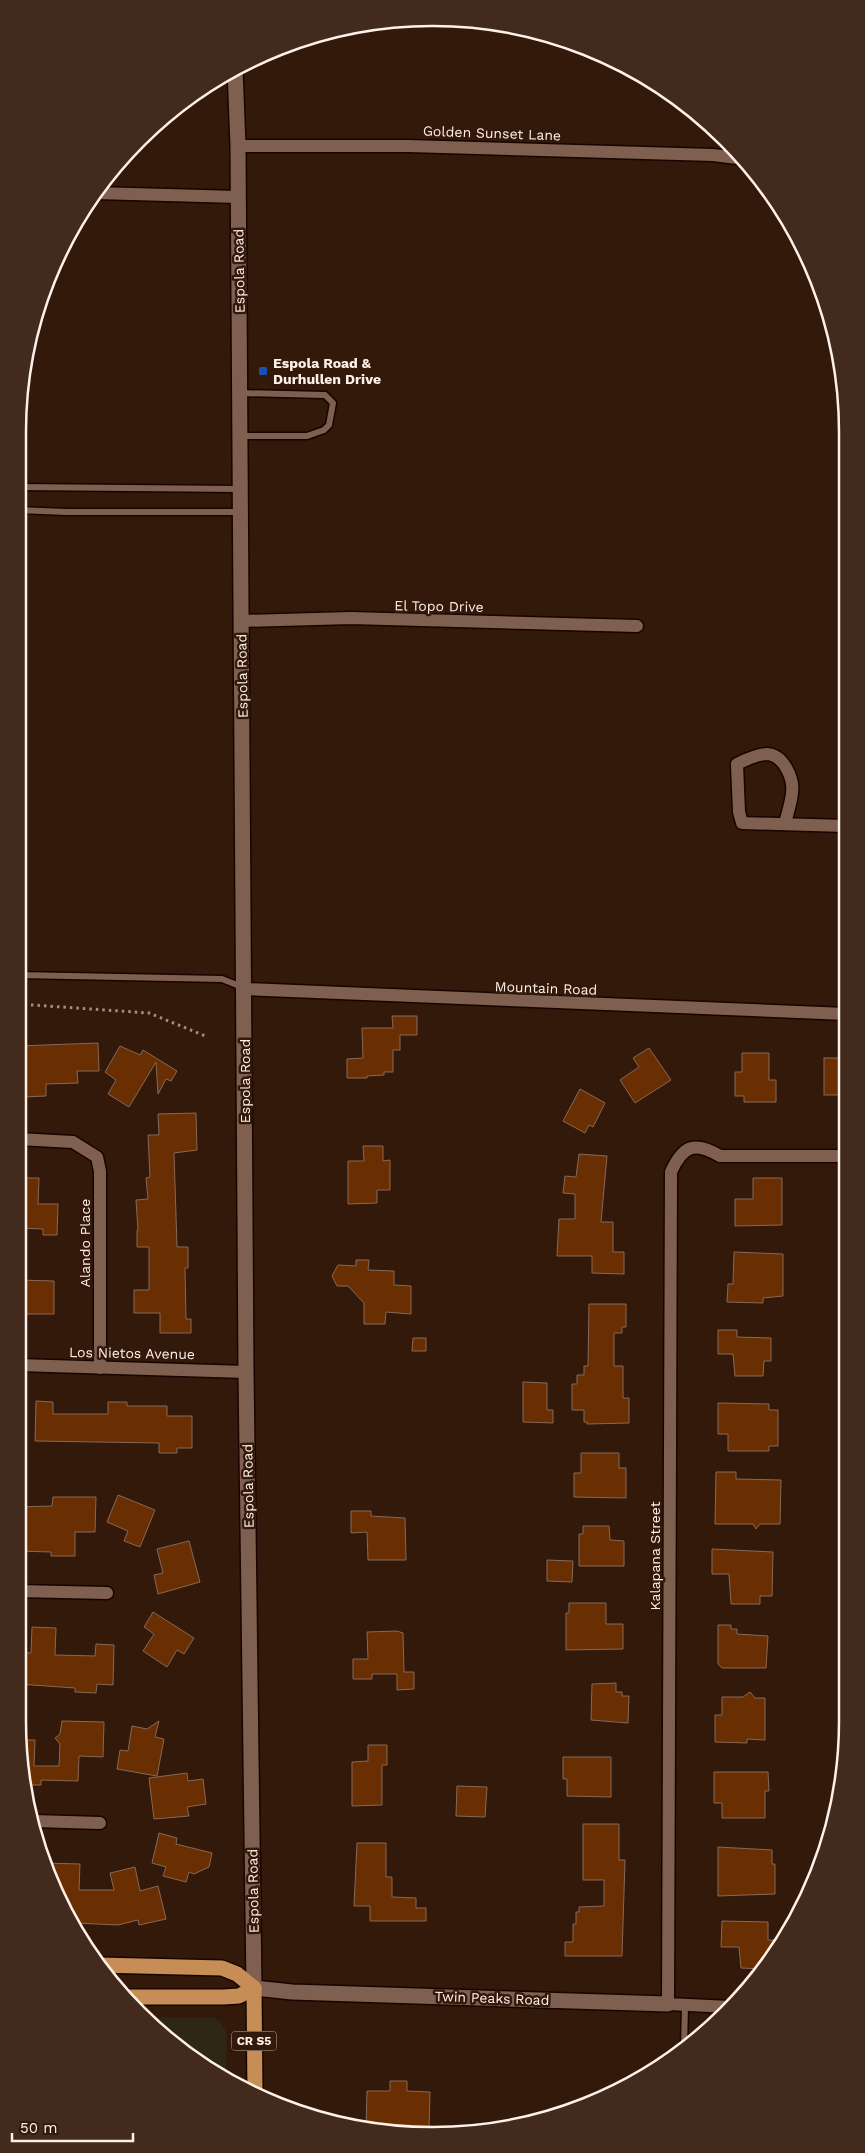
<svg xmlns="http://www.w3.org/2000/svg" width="865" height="2153" font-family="'Work Sans',sans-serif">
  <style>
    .commercial { fill: #2e2716 }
    .building { fill: #692f03; stroke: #876857 }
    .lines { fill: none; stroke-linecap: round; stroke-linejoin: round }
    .lane-casing { stroke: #190400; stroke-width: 9 }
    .street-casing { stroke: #190400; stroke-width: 15 }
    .secondary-casing { stroke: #190400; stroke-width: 18 }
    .primary-casing { stroke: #190400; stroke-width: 18 }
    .path { stroke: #a28e83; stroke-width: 3; stroke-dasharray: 2.5 4; stroke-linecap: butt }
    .lane { stroke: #7f6050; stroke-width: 6 }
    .street { stroke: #7f6050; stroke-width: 12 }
    .secondary { stroke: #7f6050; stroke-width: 15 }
    .primary { stroke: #c68e56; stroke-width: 15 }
    .transit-dot { fill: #1a4fb4; stroke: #32190a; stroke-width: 2 }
    .labels { text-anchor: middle; stroke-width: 5; stroke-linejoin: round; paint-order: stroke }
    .shield { fill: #32190a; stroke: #c2b0a5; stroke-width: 1 }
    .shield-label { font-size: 12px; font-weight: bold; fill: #fff0e8 }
    .street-label { font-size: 14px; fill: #fff0e8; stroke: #32190a }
    .poi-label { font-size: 14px; font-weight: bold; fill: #fff0e8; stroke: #32190a; text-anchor: start }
    .rim { fill: none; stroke: #fff0e8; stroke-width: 2.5 }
  </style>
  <rect width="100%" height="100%" fill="#32190a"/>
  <!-- commercial -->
  <path class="commercial" d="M148 2017 215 2018 221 2023 227 2033 226 2080Z"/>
  <!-- building -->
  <g class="building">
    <path d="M392 1016H417V1035H400V1050H393V1072H384V1075L367 1076V1078H347V1059L363 1058 362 1028H393Z"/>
    <path d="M98 1043 99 1071H77L78 1083 46 1084V1096L22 1097 21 1071H18V1046Z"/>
    <path d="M120 1046 140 1055 143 1050 177 1071 171 1081 166 1079 158 1094 156 1062 129 1107 108 1094 116 1080 105 1072Z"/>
    <path d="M649 1048 671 1080 635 1103 620 1080 639 1067 633 1058Z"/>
    <path d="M742 1053H769V1080H776V1102H744V1096H735V1072H742Z"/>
    <rect x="824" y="1058" width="22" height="37"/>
    <path d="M580 1089 605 1103 593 1127 589 1125 585 1133 563 1121Z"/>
    <path d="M196 1113 197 1150 174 1153 177 1247H188V1268H185L186 1319H191V1333H160V1313H134V1290H149V1247H137V1230H138L136 1200 148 1199 146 1178 150 1177 148 1135H159L158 1114Z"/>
    <path d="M363 1146H383V1161L390 1160V1190H377V1203L348 1204V1161H364Z"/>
    <path d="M579 1154 607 1156 601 1222H613V1252H624V1274L592 1273V1256H557L559 1219H575V1194L563 1193 565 1176 576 1177Z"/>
    <path d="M18 1178H39L38 1204H58L57 1235H43V1229L18 1228Z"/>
    <path d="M753 1178H782V1225L735 1226V1199H753Z"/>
    <path d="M734 1252 783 1254V1296L763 1298V1303L727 1302 728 1284H733Z"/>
    <path d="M356 1260H369L368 1270 394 1271V1285L411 1286V1314L386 1312 385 1324H364V1303L348 1286H337L332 1276 338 1265 356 1266Z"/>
    <path d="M18 1280 54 1281V1314H18Z"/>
    <path d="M589 1304H626V1327H622V1333H614V1366H623V1398H629V1423L587 1424V1422H584V1410H572V1384H577V1375H584V1366H588Z"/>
    <path d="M718 1330H737V1337L771 1338V1361H764L763 1376H735L733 1354H718Z"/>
    <path d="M413 1338H426V1351H412Z"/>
    <path d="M523 1382 547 1383V1410H553V1423L523 1422Z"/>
    <path d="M36 1401 53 1402V1414H108V1402H127V1406H167V1416H192V1448H177V1453H159V1443L35 1441Z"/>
    <path d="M718 1403 769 1404V1410H778V1446H769V1451H728V1434H718Z"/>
    <path d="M581 1453H619V1468H626V1498L574 1497V1473H581Z"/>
    <path d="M716 1472H736V1479L781 1480 780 1524H760L756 1529 753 1524H715Z"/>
    <path d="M118 1495 155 1510 140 1547 124 1541 128 1531 107 1522Z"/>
    <path d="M53 1497H96L95 1532H75V1556H51V1552L18 1551V1507L52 1506Z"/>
    <path d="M351 1511H371V1516L405 1518 406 1560H368L367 1532 351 1533Z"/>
    <path d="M583 1526H609L610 1540 624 1541V1566H579V1534H583Z"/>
    <path d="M189 1541 200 1582 158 1594 154 1575 163 1573 157 1549Z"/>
    <path d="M712 1549 773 1552 772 1596H760V1604H731L729 1574H712Z"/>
    <path d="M547 1560 573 1561 572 1582 547 1581Z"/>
    <path d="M569 1603H606V1624H623V1649L566 1650V1613H569Z"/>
    <path d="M153 1612 194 1638 184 1654 177 1650 167 1667 143 1651 154 1634 144 1627Z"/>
    <path d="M718 1625H731V1629H737V1634L768 1636 766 1668H722L718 1664Z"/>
    <path d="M32 1627 56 1628 55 1655 95 1656 96 1644 114 1645 113 1685 97 1684 96 1693 75 1692V1688L18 1684V1652L31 1653Z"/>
    <path d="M397 1631 403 1633 404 1672H414V1689L397 1690V1674H372V1679H353V1659H368L367 1632Z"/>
    <path d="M616 1683V1692H622V1696H629L628 1723 591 1720 592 1684Z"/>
    <path d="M750 1692 755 1698H765V1740L747 1739V1743L715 1742V1715H722V1697H743Z"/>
    <path d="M62 1721 104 1722 103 1757 79 1756 78 1781 41 1780V1785H28L21 1740H35L34 1766H59L60 1744 55 1738 60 1734Z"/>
    <path d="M159 1721 155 1737 164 1739 157 1776 117 1769 120 1750 128 1751 132 1726 147 1729Z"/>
    <path d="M368 1745H387V1765H382V1805L352 1806V1762L368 1761Z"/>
    <path d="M563 1757H611V1797L567 1796V1779H563Z"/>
    <path d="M714 1772H768L769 1791H765V1818H722V1803H714Z"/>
    <path d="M187 1773 188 1781 203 1779 206 1804 187 1807 189 1816 154 1819 149 1778Z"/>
    <path d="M457 1786 487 1787 485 1817 456 1816Z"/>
    <path d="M583 1824H619V1860H625L622 1956H565V1942H573V1924H576V1912H579V1907L604 1906V1880H583Z"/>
    <path d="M159 1833 177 1838 176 1844 212 1853 209 1867 194 1874 189 1872 186 1882 163 1876 166 1867 152 1863Z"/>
    <path d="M357 1843H386V1877H392V1897L416 1898V1908H426V1921H370V1906H354Z"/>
    <path d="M718 1847 772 1850V1864H775V1894L718 1896Z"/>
    <path d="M44 1863 80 1864 79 1890H114L110 1873 135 1867 140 1891 158 1886 166 1919 139 1925 138 1920 118 1925 75 1923V1918L68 1917Z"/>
    <path d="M722 1921 768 1922V1940H779L764 1969 741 1968 739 1947H721Z"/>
    <path d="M390 2081H407V2091L430 2092 429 2130 378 2132 366 2129 367 2091H390Z"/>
  </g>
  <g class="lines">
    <!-- lane casing -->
    <g class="lane-casing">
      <g id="lane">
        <path d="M240 393 325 395 333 403 329 425 324 430 307 436H240"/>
        <path d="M18 487 240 489"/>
        <path d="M18 510 66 512H241"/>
        <path d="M18 975 222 979 242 987"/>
        <path d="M684 2048 685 2005"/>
      </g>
    </g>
    <!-- street casing -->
    <g class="street-casing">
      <g id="street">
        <path d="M238 146H408L713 155 745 159"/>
        <path d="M96 193 238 197"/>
        <path d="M241 621 351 618 637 626"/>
        <path d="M785 824C787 814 791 804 792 793 794 779 784 755 767 754 758 754 745 760 737 764L739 812 742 823 845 826"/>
        <path d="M245 989 846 1014"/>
        <path d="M18 1139 73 1142 97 1157 100 1171V1368"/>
        <path d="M18 1365 246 1372"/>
        <path d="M18 1591 107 1593"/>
        <path d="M34 1821 100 1823"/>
        <path d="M730 2007 668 2004 671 1172C683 1145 695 1141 720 1156H846"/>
      </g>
    </g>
    <!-- secondary casing -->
    <g class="secondary-casing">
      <path id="secondary" d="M235 69 238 146 246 1372 254 1988 292 1992 668 2004"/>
    </g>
    <!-- primary casing -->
    <g class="primary-casing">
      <g id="primary">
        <path d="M99 1965 222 1968 237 1974 254 1988"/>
        <path d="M254 1988 255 2093"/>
        <path d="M124 1997H224L239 1996 254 1988"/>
      </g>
    </g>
    <!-- path -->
    <path class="path" d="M18 1004 149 1013 208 1037"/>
    <!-- lane -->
    <use href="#lane" class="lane"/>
    <!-- street -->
    <use href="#street" class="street"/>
    <!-- secondary -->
    <use href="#secondary" class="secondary"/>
    <!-- primary -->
    <use href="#primary" class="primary"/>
  </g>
  <!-- markers -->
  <rect class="transit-dot" x="258" y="366" width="10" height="10" rx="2.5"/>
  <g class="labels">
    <!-- shield labels -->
    <rect class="shield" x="231.5" y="2031.5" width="45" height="19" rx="4"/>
    <g class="shield-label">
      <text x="254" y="2045">CR S5</text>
    </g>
    <!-- street labels -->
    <g class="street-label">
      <text transform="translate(492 133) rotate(2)" y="5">Golden Sunset Lane</text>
      <text transform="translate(239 271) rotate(-91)" y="5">Espola Road</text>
      <text transform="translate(439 606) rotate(1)" y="5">El Topo Drive</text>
      <text transform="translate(242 676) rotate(-91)" y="5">Espola Road</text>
      <text transform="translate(546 988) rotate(2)" y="5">Mountain Road</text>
      <text transform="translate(245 1081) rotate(-90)" y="5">Espola Road</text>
      <text transform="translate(85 1243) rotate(-90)" y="5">Alando Place</text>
      <text transform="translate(132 1353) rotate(1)" y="5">Los Nietos Avenue</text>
      <text transform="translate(248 1486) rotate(-91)" y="5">Espola Road</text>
      <text transform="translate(655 1556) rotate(-90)" y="5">Kalapana Street</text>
      <text transform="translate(253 1891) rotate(-91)" y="5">Espola Road</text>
      <text transform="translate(492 1998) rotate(2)" y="5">Twin Peaks Road</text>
    </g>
    <!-- poi labels -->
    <g class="poi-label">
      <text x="273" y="368">Espola Road &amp;<tspan x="273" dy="16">Durhullen Drive</tspan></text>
    </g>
  </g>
  <!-- crop -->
  <path d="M0 0H865V2153H0ZM432 26H433A406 406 0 0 1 839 432V1721A406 406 0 0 1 433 2127H432A406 406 0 0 1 26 1721V432A406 406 0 0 1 432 26Z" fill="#422a1c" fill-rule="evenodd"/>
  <path class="rim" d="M432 26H433A406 406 0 0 1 839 432V1721A406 406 0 0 1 433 2127H432A406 406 0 0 1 26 1721V432A406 406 0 0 1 432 26Z"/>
  <!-- scale -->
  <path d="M12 2133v8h121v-8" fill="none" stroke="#fff0e8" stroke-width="2.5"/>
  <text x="20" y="2133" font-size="15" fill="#fff0e8" stroke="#32190a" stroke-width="4" paint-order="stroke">50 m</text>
</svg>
